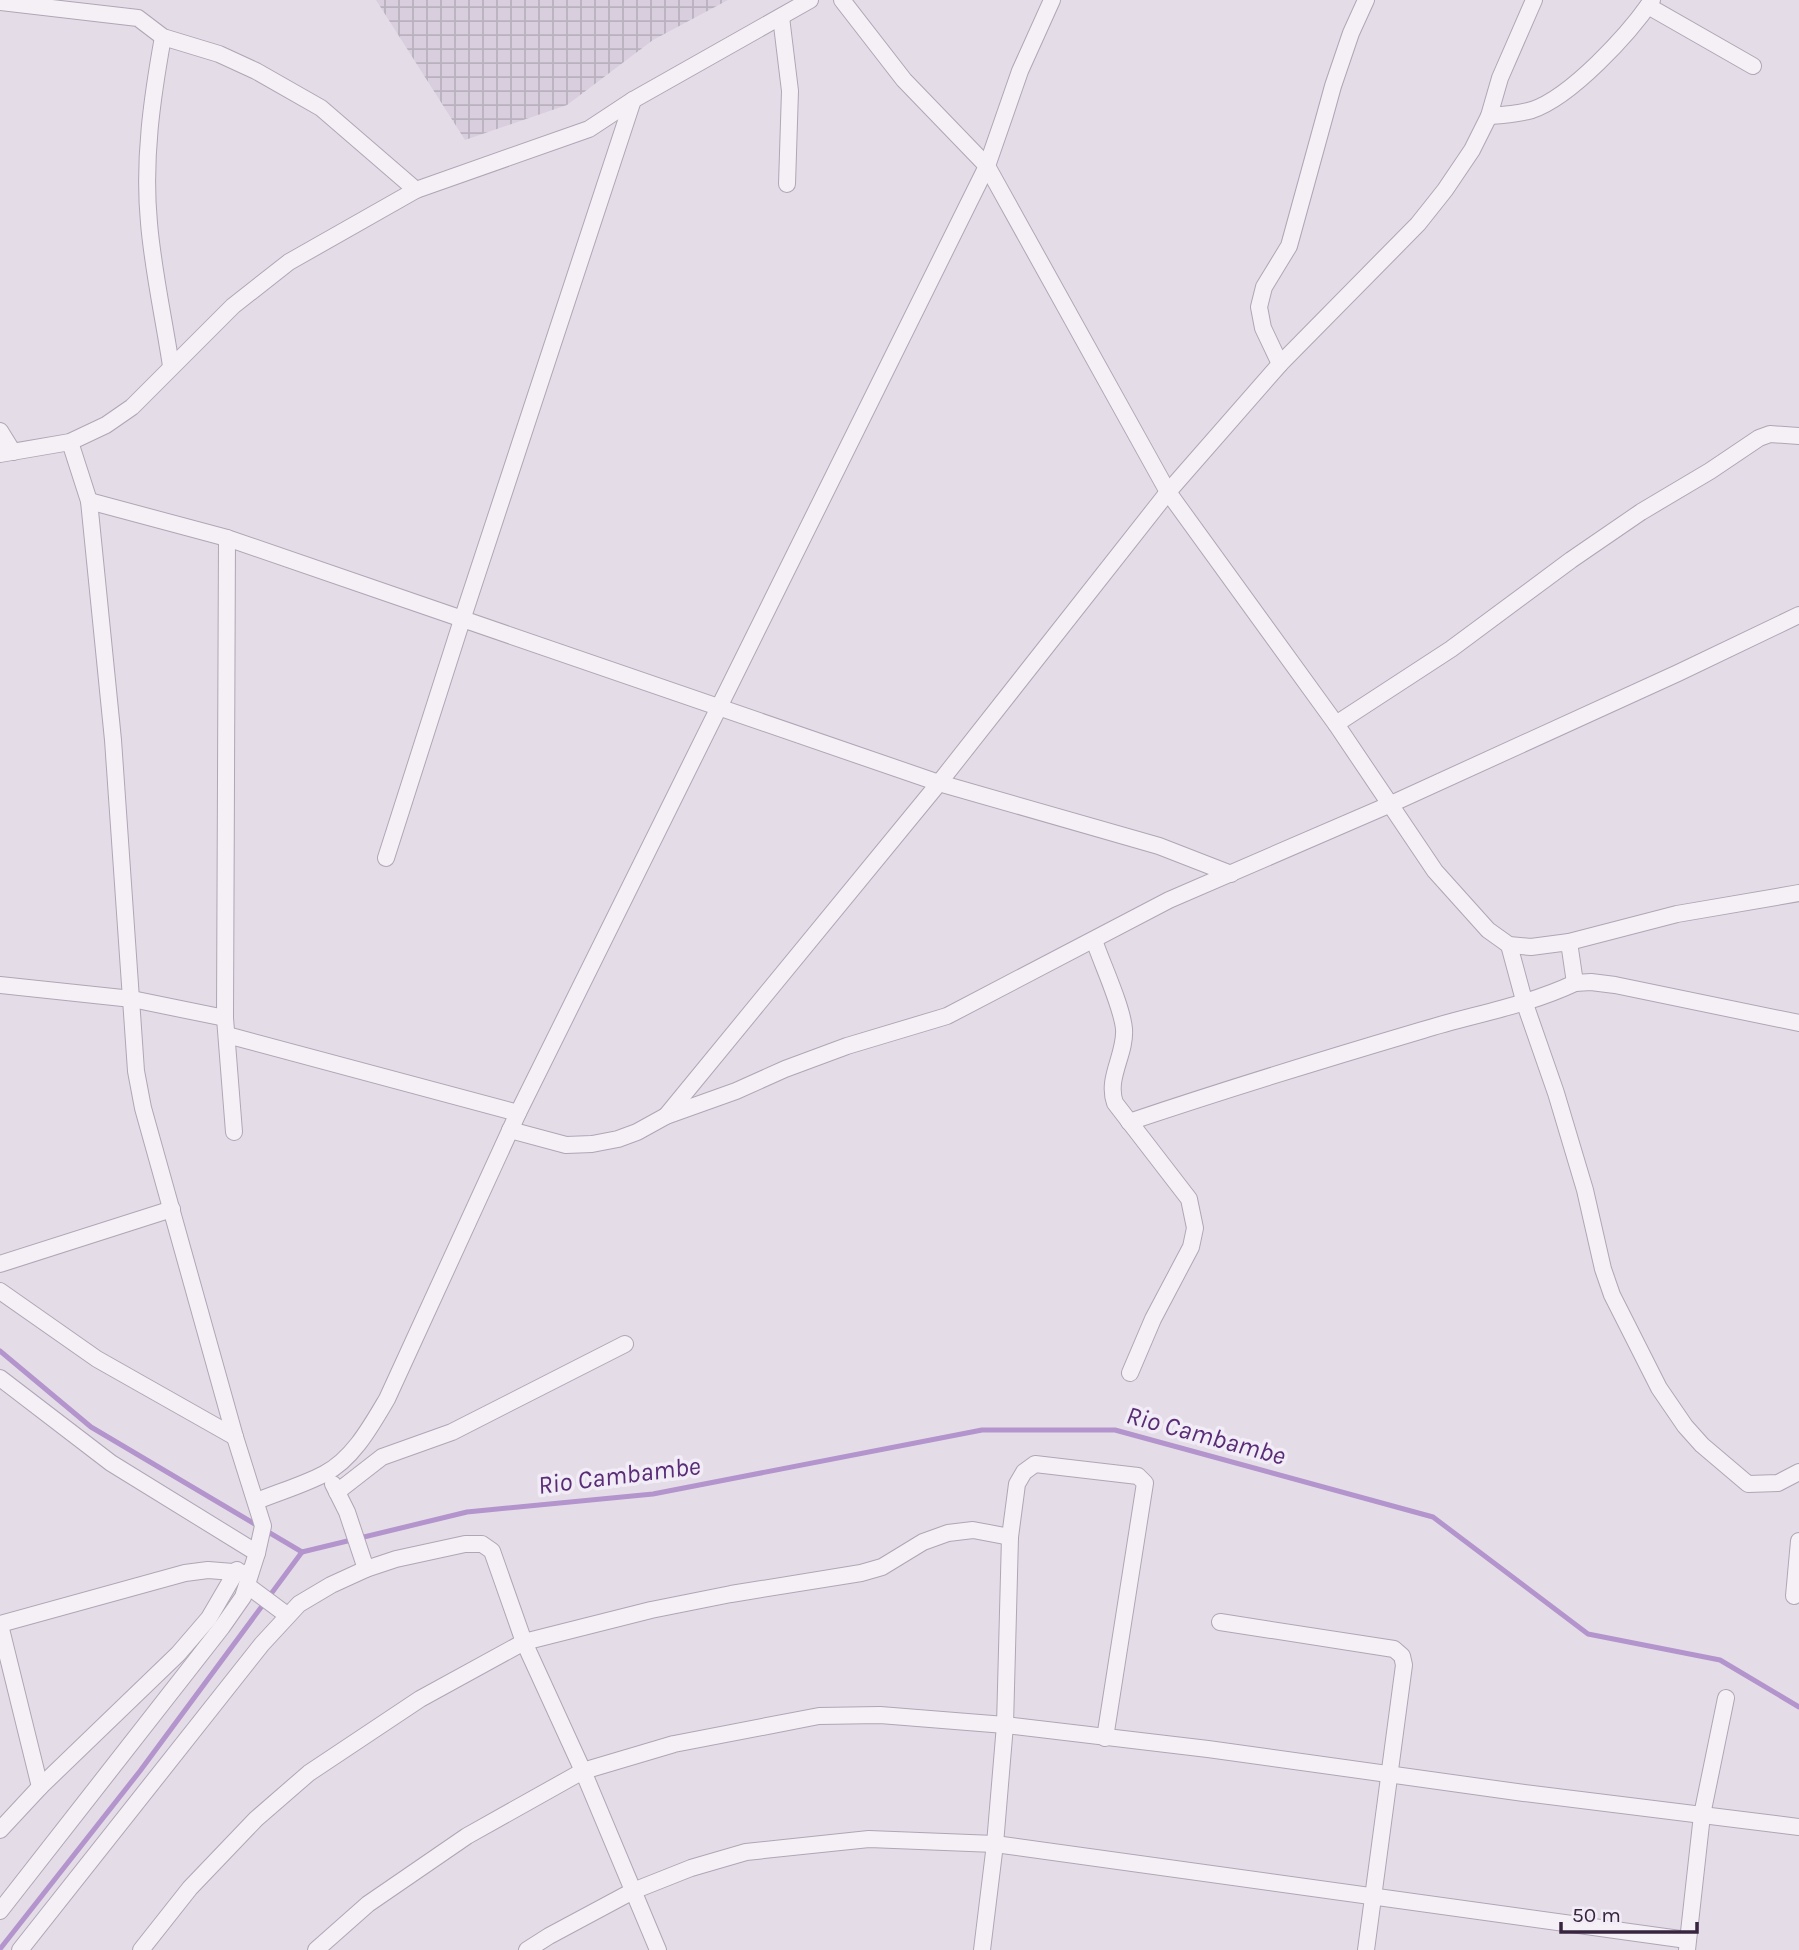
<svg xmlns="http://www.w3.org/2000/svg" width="1799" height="1950" font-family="Karla,sans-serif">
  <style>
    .industrial { fill: url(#industrial-grid) }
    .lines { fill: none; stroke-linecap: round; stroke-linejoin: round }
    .stream { stroke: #b394cc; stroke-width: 5 }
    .street-casing { stroke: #b0a6b6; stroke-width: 18 }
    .street { stroke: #f4f0f6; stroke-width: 16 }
    .labels { text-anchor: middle; stroke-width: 7; stroke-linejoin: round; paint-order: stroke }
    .water-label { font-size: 26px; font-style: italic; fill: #592c77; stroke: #f2ecf6 }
  </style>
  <defs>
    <pattern id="industrial-grid" width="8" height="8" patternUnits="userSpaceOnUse" patternTransform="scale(1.75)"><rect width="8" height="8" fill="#d8cedd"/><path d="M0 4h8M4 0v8" fill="none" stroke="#bab1bf"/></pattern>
  </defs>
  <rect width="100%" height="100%" fill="#e4dde8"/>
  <!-- industrial -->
  <path class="industrial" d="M376 0H728L653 40 567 105 465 140Z"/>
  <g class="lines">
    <!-- stream -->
    <g class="stream">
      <path d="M0 1351 91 1427 302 1552"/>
      <path d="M302 1552 467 1512 653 1494 982 1430H1115L1433 1517 1588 1634 1720 1660 1799 1707"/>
      <path d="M0 1949 140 1771 302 1552"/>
    </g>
    <!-- street casing -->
    <g class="street-casing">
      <g id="street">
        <path d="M842 0 904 80 987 166 1168 492 1336 724 1435 871 1488 930 1509 945 1531 947 1569 942 1575 983 1591 982 1615 985 1799 1023"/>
        <path d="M0 2 138 18 163 37 219 54 256 71 321 108 416 190"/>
        <path d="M1648 6 1753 66"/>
        <path d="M781 17 790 91 787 184"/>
        <path d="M163 37C152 98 143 160 149 223 153 271 164 319 171 366"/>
        <path d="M1489 116C1503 115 1518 114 1532 110 1571 97 1629 34 1652 0"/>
        <path d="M1280 364 1263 328 1259 307 1264 287 1289 246 1333 86 1351 33 1366 0"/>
        <path d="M0 431 13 452"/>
        <path d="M70 442 89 501 113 740 136 1071 143 1108 235 1437 263 1526 257 1553"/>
        <path d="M0 454 70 442 106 425 132 407 233 306 289 262 416 190 589 129 633 100 810 0"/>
        <path d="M89 501 227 538 939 783 1159 846 1231 874"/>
        <path d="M227 538 225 1018 234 1132"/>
        <path d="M1336 724 1451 649 1571 560 1641 512 1710 471 1759 438 1770 434 1799 436"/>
        <path d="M386 858 462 620 633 100"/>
        <path d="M1094 940C1102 964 1122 1006 1124 1029 1126 1054 1106 1078 1115 1103L1189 1199 1195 1228 1191 1247 1153 1319 1130 1373"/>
        <path d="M1569 942 1677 914 1799 893"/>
        <path d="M1509 945 1525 1004 1556 1093 1585 1190 1603 1269 1612 1295 1659 1388 1685 1426 1702 1445 1748 1484 1778 1483 1799 1472"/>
        <path d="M0 985 132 999 225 1018"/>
        <path d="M227 1035 518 1113"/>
        <path d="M666 1116 939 783 1168 492 1280 364 1418 224 1445 190 1472 150 1489 116 1500 78 1534 0"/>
        <path d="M1129 1122C1227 1089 1325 1059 1423 1030 1475 1014 1526 1006 1575 983"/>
        <path d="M510 1130 566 1145 592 1144 618 1139 637 1132 666 1116 736 1091 785 1069 847 1046 947 1016 1169 900 1391 804 1678 673 1799 615"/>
        <path d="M0 1264 172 1209"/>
        <path d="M0 1291 97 1359 235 1437"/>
        <path d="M0 1378 111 1463 257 1553 243 1597 222 1627 0 1911"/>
        <path d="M333 1484 347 1512 366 1569"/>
        <path d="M337 1492 382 1457 452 1432 625 1344"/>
        <path d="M257 1501C279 1492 303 1485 324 1474 353 1459 371 1426 387 1399L518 1113 987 166 1020 71 1052 0"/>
        <path d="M248 1586 287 1615"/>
        <path d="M1794 1596 1799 1541"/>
        <path d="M1220 1622 1394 1649 1402 1656 1404 1665 1366 1950"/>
        <path d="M0 1624 185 1573 208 1570 246 1573"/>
        <path d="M0 1625 40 1787"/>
        <path d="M0 1830 40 1787 178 1654 209 1618 237 1570"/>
        <path d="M20 1950 262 1644 299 1604 331 1585 366 1569 396 1559 465 1544H482L492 1551 524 1642 583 1771 658 1950"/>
        <path d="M141 1950 190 1888 256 1819 309 1773 420 1699 524 1642 651 1610 731 1594 861 1573 882 1567 923 1542 948 1533 973 1530 1010 1537"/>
        <path d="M316 1950 368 1904 467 1836 583 1771 674 1744 819 1716 880 1715 1005 1725 1208 1749 1524 1793 1799 1827"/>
        <path d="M527 1950 549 1936 633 1891 691 1868 746 1852 869 1839 995 1844 1687 1940"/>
        <path d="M982 1950 995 1844 1005 1725 1010 1537 1017 1484 1024 1472 1035 1464 1138 1476 1145 1483 1105 1738"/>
        <path d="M1687 1950 1702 1815 1726 1698"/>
      </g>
    </g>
    <!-- street -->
    <use href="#street" class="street"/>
  </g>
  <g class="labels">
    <!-- water labels -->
    <g class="water-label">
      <text transform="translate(1206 1435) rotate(15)" y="9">Rio Cambambe</text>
      <text transform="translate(619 1475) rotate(-7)" y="9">Rio Cambambe</text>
    </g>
  </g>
  <!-- scale -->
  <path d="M1561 1922v10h136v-10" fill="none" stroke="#372540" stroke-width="3.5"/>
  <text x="1572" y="1922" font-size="21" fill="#372540" stroke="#f2ecf6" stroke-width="5" paint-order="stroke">50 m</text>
</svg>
